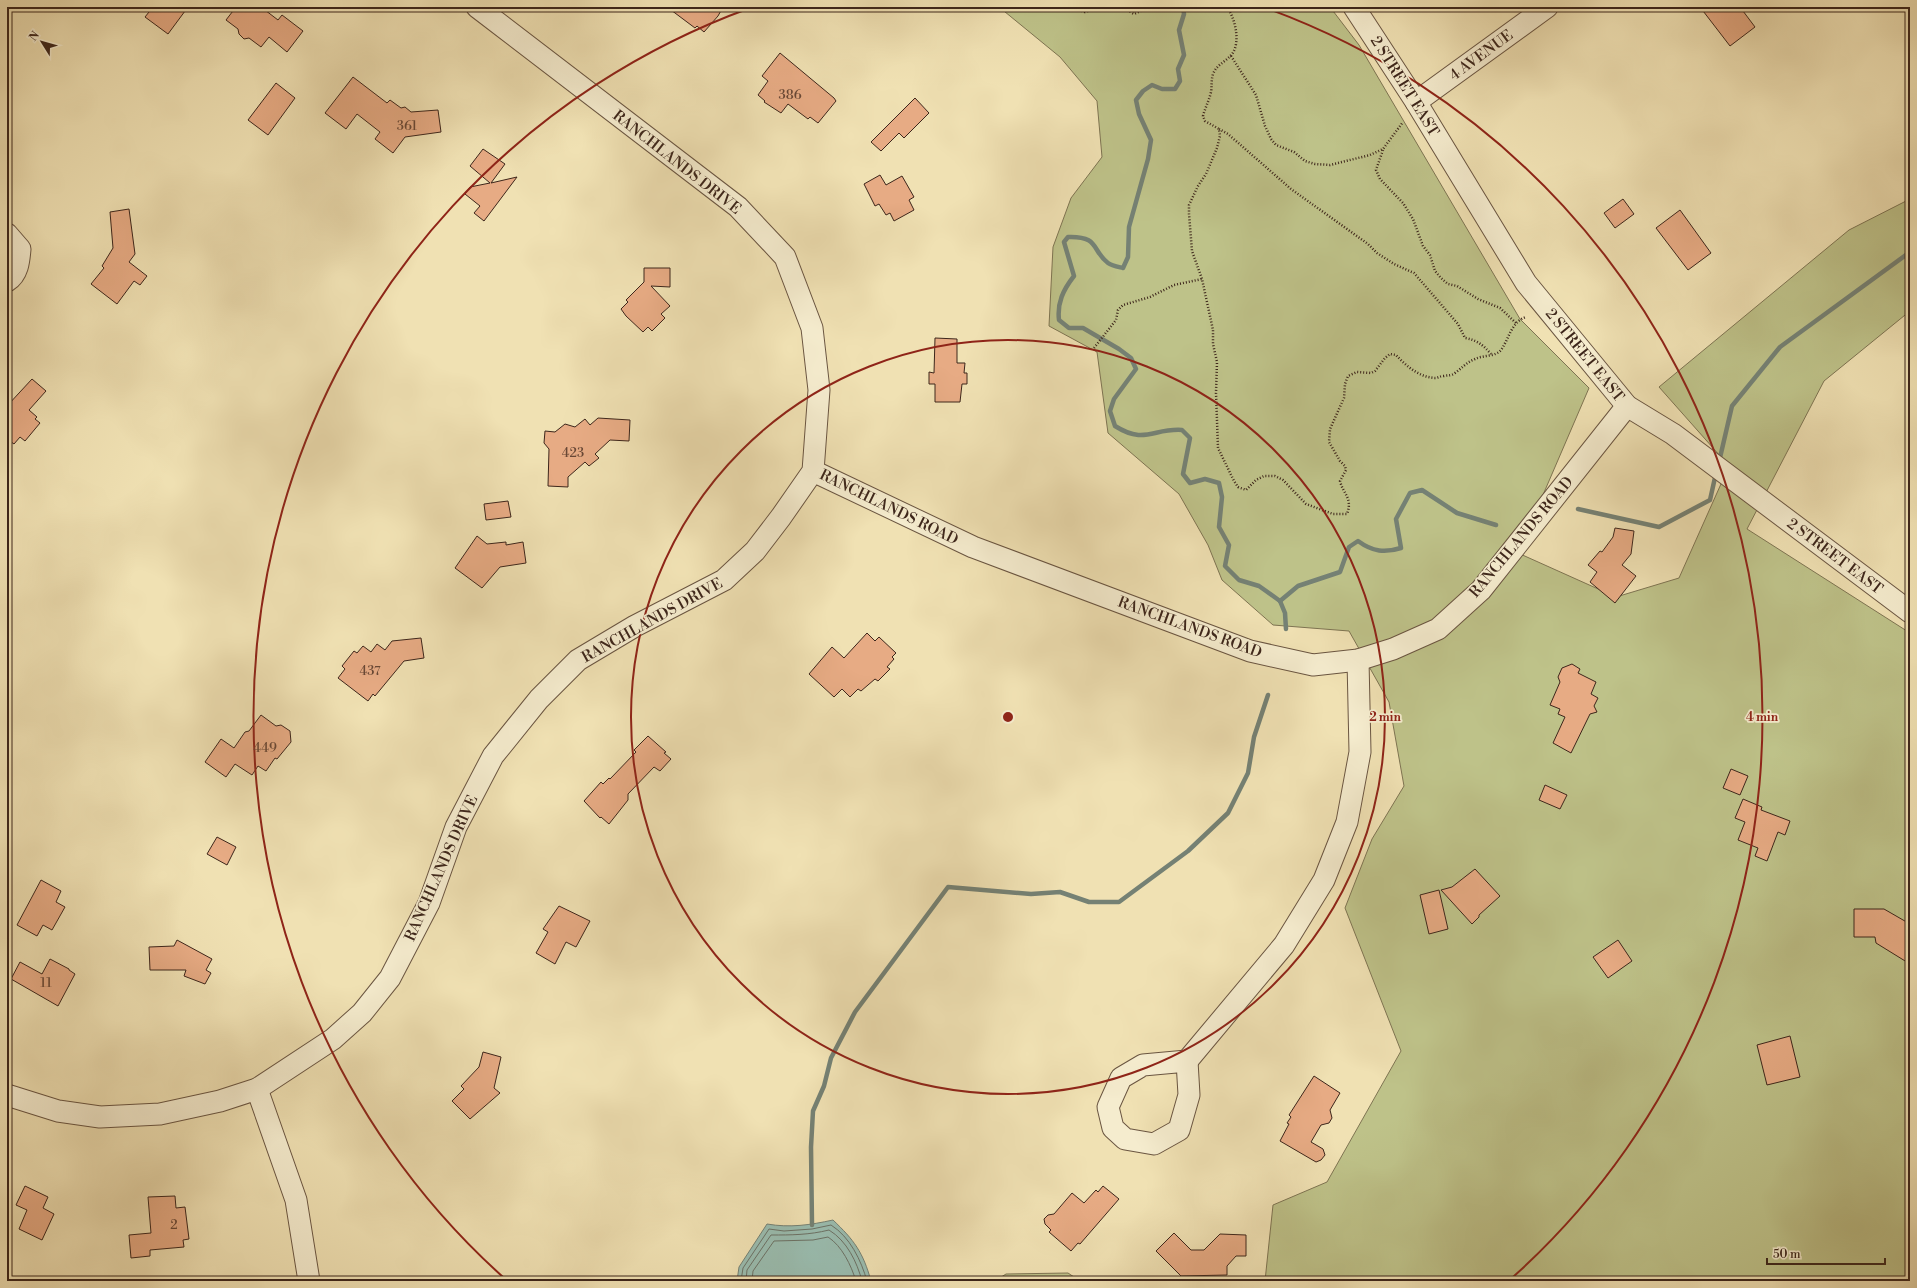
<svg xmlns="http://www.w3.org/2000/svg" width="1917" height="1288" font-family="'Libre Bodoni',serif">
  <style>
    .green { fill: #bec289; stroke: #7e7452 }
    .water { fill: #9abdb0; stroke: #758174 }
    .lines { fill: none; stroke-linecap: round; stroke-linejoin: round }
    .shore { stroke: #6c7266; stroke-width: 1 }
    .stream { stroke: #758174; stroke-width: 4.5 }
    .building { fill: #e7ab84; stroke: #3d261b }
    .minor-casing { stroke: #6a5541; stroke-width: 23 }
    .path { stroke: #3d261b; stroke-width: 2.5; stroke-dasharray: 1 2; stroke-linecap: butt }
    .minor { stroke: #f5ecce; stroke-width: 21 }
    .ring { fill: none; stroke: #8f2418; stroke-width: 2 }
    .labels { text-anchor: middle; stroke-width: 3.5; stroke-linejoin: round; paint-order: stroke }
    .number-label { font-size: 13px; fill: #684735 }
    .street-label { font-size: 15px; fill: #3d261b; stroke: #f5ecce }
    .centre { fill: #8f2418; stroke: #f5ecce; stroke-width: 2 }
    .ring-label { font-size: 12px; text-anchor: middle; font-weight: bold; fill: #8f2418; stroke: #f5ecce; stroke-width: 3.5; stroke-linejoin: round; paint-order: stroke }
  </style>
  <rect width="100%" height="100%" fill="#f0e1b3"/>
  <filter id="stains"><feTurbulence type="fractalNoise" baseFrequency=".005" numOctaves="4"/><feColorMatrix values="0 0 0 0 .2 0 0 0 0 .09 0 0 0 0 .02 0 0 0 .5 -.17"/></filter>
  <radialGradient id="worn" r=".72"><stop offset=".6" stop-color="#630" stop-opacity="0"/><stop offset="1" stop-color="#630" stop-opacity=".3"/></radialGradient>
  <!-- green -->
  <g class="green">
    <path d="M999 7H1330L1359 45 1520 319 1589 388 1518 553 1616 597 1679 578 1729 466 1659 387 1849 230 1910 199V311L1824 381 1747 529 1910 633V1281H1265L1273 1205 1327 1182 1401 1051 1345 908 1372 839 1404 786 1389 702 1349 631 1273 625 1222 580 1208 545 1179 494 1108 433 1097 352 1049 326 1053 247 1071 198 1102 157 1097 101 1060 57Z"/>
    <path d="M1068 1273 1080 1281H995L1006 1274Z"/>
  </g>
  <!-- water -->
  <path class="water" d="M833 1220C854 1240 863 1252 871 1281H737L739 1267 767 1224C790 1228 810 1225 833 1220Z"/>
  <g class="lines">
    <!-- shore -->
    <g class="shore">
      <path d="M741 1281 743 1268 769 1229 784 1231 812 1229 831 1225C850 1237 861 1260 867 1281"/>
      <path d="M746 1281 747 1270 771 1235C791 1235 809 1235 829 1230 847 1241 857 1262 862 1281"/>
      <path d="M752 1281 753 1271 774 1241 813 1240 828 1237C842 1246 851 1265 856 1281"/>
    </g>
    <!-- stream -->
    <g class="stream">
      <path d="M1183 7 1184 14 1179 30 1184 55 1178 69 1180 81 1175 89H1162L1152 85 1143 91 1136 100 1139 114 1151 140 1148 159 1129 227 1128 257 1123 268C1119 267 1112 266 1108 263 1091 250 1100 236 1068 237L1064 242 1074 276C1063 290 1057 303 1059 320L1069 328H1083L1119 349 1131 358 1136 369 1114 399 1110 411 1115 426C1145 445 1153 428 1182 430L1190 438 1183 474 1190 483 1205 479 1219 483 1222 497 1219 527 1229 545 1225 566 1239 580 1259 586 1280 601"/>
      <path d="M1719 462 1732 406 1780 347 1910 252"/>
      <path d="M1578 509 1659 527 1710 500 1716 473"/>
      <path d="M1280 601 1298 586 1340 572 1349 547 1358 541C1373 552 1385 553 1401 548L1396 519 1410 493 1422 490 1457 513 1496 525"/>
      <path d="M1280 601 1285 613 1286 629"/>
      <path d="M812 1225 811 1147 813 1111 824 1086 831 1058 855 1012 948 887 1031 894 1060 892 1089 902H1119L1188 851 1228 813 1248 773 1254 737 1268 695"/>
    </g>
  </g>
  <!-- building -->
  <g class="building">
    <path d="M153 7H188L168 34 145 17Z"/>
    <path d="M236 7H261L278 20 282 15 303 31 287 52 269 37 261 47 249 38 244 39 239 34 238 29 226 20Z"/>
    <path d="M667 7H723L718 16 704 32 697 26 695 28Z"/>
    <path d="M1700 7H1740L1755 27 1730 46Z"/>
    <path d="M780 53 834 98 836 101 818 123 810 117 808 119 788 104 781 113 764 102 765 101 758 95 768 81 762 76Z"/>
    <path d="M353 77 387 103 390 100 401 108 405 107 411 112 438 110 441 132 405 137 393 153 375 139 380 132 357 114 346 129 325 113Z"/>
    <path d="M276 83 295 98 268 135 248 120Z"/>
    <path d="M915 98 929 113 904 138 899 133 881 151 871 142Z"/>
    <path d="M483 149 505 164 491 183 517 177 484 221 474 213 480 206 465 194 470 187 490 183 470 166Z"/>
    <path d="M880 175 886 185 902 176 914 197 909 200 914 210 894 221 890 213 886 215 879 204 875 206 864 184Z"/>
    <path d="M1623 199 1634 214 1615 228 1604 213Z"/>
    <path d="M129 209 135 254 129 262 147 276 140 285 134 281 117 304 91 284 104 268 102 266 113 248 110 212Z"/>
    <path d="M1680 210 1711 253 1688 270 1656 228Z"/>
    <path d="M644 268H670V287L651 286 670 306 661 314 665 318 652 331 648 327 643 332 626 316 621 309 628 302 626 300 644 282Z"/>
    <path d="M935 338 957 339V363H965L964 373H967V384H962L960 402H935V384H929V372L934 373Z"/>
    <path d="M32 379 46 391 29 410 37 417 35 419 40 423 25 441 20 437 14 444 7 439V406Z"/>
    <path d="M598 418 630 420 629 441 610 440 595 454 599 458 589 466 585 462 568 477V487L548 486 549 449 544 443 545 431 555 432 565 424 575 427 585 419 590 425Z"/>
    <path d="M508 501 511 517 486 520 484 504Z"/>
    <path d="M1615 528 1634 531 1631 554 1622 565 1636 576 1615 603 1590 582 1597 572 1588 565 1600 551 1602 552 1613 537Z"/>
    <path d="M477 536 487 544 506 542V545L523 542 526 563 500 567 482 588 455 568Z"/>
    <path d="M867 633 875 641 879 637 896 653 892 657 894 659 887 667 890 669 878 681 875 679 861 691 858 689 850 697 842 689 834 697 809 674 832 647 844 658Z"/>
    <path d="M421 638 424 658 404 661 375 696 373 694 368 701 338 678 345 669 342 666 354 651 357 653 363 646 371 652 377 644 385 650 392 641Z"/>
    <path d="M1572 664 1580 669 1578 673 1596 682 1591 694 1598 698 1594 706 1597 712 1590 714 1571 753 1553 743 1565 717 1558 714 1560 709 1550 705 1560 682 1558 677 1562 668Z"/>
    <path d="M261 715 276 726 281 725 290 731 291 742 277 759 275 758 266 771 258 766 252 775 235 764 226 777 205 762 221 739 234 748 245 732 249 731Z"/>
    <path d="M648 736 666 752 664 753 671 759 660 771 654 767 628 794V800L609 824 601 817 600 818 584 801 601 782 603 784 609 778 610 779 636 752 634 750Z"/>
    <path d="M1731 769 1748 776 1740 795 1723 788Z"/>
    <path d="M1545 785 1567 795 1560 809 1539 800Z"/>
    <path d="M1743 799 1762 807 1761 810 1790 821 1785 835 1778 832 1767 861 1755 856 1758 848 1738 840 1745 822 1735 818Z"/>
    <path d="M217 837 236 847 227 865 207 854Z"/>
    <path d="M1475 869 1500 896 1479 915V917L1472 924 1441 890 1452 887Z"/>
    <path d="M41 880 61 891 56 902 65 907 52 930 43 925 37 936 17 925Z"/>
    <path d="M1439 890 1448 929 1429 934 1420 895Z"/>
    <path d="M559 906 590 921 576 947 566 942 555 964 536 953 548 932 543 929Z"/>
    <path d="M1854 909H1884L1910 924V964L1876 943 1875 937H1854Z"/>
    <path d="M177 940 212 959 206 970 211 973 205 984 184 976 186 970H150L149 947 174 946Z"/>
    <path d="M1618 940 1632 961 1608 978 1593 957Z"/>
    <path d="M50 959 69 969V970L75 974 58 1006 11 979 20 962 42 974Z"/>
    <path d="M1790 1036 1800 1077 1767 1085 1757 1045Z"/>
    <path d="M483 1052 501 1057 494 1088 500 1093 470 1119 452 1101 464 1089 461 1086 479 1067Z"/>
    <path d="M1314 1076 1340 1093 1330 1110 1332 1118 1329 1123 1321 1125 1311 1142 1323 1149 1325 1155 1321 1160 1316 1162 1280 1141 1289 1124 1287 1123 1291 1117 1289 1115Z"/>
    <path d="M25 1186 48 1197 43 1208 54 1214 42 1240 19 1229 27 1210 16 1205Z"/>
    <path d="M1103 1186 1119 1199 1080 1244 1078 1243 1071 1251 1049 1232 1051 1230 1045 1224 1044 1219 1048 1215 1054 1214 1072 1193 1084 1203 1096 1190 1098 1192Z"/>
    <path d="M175 1196 176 1208 185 1207 189 1239 183 1240 184 1247 150 1250V1256L131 1258 129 1235 151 1233 148 1197Z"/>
    <path d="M1174 1233 1191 1250H1204L1220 1234 1246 1235V1256H1236L1227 1266V1275L1181 1276 1156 1251Z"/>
  </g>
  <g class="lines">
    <!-- minor casing -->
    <g class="minor-casing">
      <g id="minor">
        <path d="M1354 7 1416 102 1526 283 1627 406 1673 434 1910 612"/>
        <path d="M1416 102 1547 7"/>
        <path d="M7 234 20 249C19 261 18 274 7 281"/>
        <path d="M813 471 973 547 1250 651 1313 665 1358 660 1393 649 1438 629 1481 590 1627 406"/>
        <path d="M1187 1061 1284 945 1324 880 1347 822 1360 752 1358 660"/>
        <path d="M1187 1061 1189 1095 1179 1130 1154 1144 1125 1139 1113 1128 1108 1107 1121 1078 1143 1065Z"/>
        <path d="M257 1089 296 1200 309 1281"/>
        <path d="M7 1095 58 1111 100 1117 160 1114 220 1101 257 1089 333 1039 362 1013 390 978 429 903 456 827 493 756 539 699 578 660 635 626 724 580 755 551 781 517 813 471 819 390 812 328 785 257 738 207 477 7"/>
      </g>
    </g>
    <!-- path -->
    <g class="path">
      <path d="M1077 7 1079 10 1085 12 1100 7"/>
      <path d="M1122 7 1134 14 1149 7"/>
      <path d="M1227 7C1235 18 1241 42 1232 54 1226 62 1217 64 1213 74 1211 81 1212 86 1211 92 1209 101 1205 108 1203 116L1205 121 1219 129 1220 136 1217 148 1206 174 1198 186 1189 205V214L1192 251 1202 279 1213 330V344L1217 362 1216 393 1218 448 1234 481 1238 487 1246 490 1256 480 1264 476H1275L1283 480 1306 504 1333 514H1347C1353 498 1343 494 1340 481L1346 470 1345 466 1340 461 1329 442 1330 429 1344 398 1345 384 1348 376 1357 372 1371 373 1375 371 1385 358 1390 354 1396 355C1406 366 1419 377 1435 378 1438 378 1440 376 1444 376 1448 375 1451 376 1455 373 1462 368 1467 362 1475 359 1483 355 1495 357 1501 350 1509 339 1511 322 1526 317"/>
      <path d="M1231 56 1256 95 1265 126 1271 139 1276 145 1294 152 1305 161 1315 164 1330 165 1370 155 1383 149 1403 122"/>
      <path d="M1219 129 1228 134 1291 189 1368 244 1377 253 1394 264 1414 273 1458 324 1465 338C1477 340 1483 345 1491 354"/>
      <path d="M1383 150 1376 170 1380 179 1403 203 1413 219 1423 246 1430 255 1435 271 1441 278 1448 284 1457 286 1478 299 1500 308 1516 323"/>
      <path d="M1094 348 1116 320 1118 310 1123 305 1150 297 1174 285 1202 279"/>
    </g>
    <!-- minor -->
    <use href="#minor" class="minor"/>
  </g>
  <!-- distance rings -->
  <g class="ring">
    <circle cx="1008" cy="717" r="377"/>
    <path d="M503 1277A754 754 0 0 1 750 8M1266 8A754 754 0 0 1 1513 1277"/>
  </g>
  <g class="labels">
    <!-- number labels -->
    <g class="number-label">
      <text x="790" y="99">386</text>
      <text x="407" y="130">361</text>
      <text x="573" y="457">423</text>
      <text x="370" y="675">437</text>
      <text x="265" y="752">449</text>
      <text x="46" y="987">11</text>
      <text x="174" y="1229">2</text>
    </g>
    <!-- street labels -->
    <g class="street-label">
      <text transform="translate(1481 55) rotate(-36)" y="5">4 AVENUE</text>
      <text transform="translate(1405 86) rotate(58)" y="5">2 STREET EAST</text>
      <text transform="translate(677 162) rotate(38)" y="5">RANCHLANDS DRIVE</text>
      <text transform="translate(1585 355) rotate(51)" y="5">2 STREET EAST</text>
      <text transform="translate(889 507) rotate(26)" y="5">RANCHLANDS ROAD</text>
      <text transform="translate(1521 537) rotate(-50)" y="5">RANCHLANDS ROAD</text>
      <text transform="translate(1835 556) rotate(37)" y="5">2 STREET EAST</text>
      <text transform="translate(652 620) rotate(-29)" y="5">RANCHLANDS DRIVE</text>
      <text transform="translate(1190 627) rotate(20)" y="5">RANCHLANDS ROAD</text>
      <text transform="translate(441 868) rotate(-66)" y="5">RANCHLANDS DRIVE</text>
    </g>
  </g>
  <circle cx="1008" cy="717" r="6" class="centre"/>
  <g class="ring-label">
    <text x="1385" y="721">2 min</text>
    <text x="1762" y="721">4 min</text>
  </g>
  <!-- margin -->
  <rect width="1917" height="1288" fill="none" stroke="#f0e1b3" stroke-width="24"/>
  <rect x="8" y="8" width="1901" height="1272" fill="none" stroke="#3d261b" stroke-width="2"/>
  <rect x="12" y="12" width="1893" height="1264" fill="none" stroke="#3d261b"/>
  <!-- north arrow -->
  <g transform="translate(42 42) rotate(307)" stroke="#f5ecce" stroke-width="3" paint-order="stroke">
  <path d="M0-3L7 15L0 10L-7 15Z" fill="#3d261b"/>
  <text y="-6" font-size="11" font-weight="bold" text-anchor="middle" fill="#3d261b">N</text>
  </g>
  <!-- scale -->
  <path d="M1767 1258v6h118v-6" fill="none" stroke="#3d261b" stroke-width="2"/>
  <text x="1773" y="1258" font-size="12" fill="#3d261b" stroke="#f5ecce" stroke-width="3" paint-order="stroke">50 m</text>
  <rect width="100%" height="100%" filter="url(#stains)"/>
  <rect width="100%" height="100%" fill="url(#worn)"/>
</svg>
